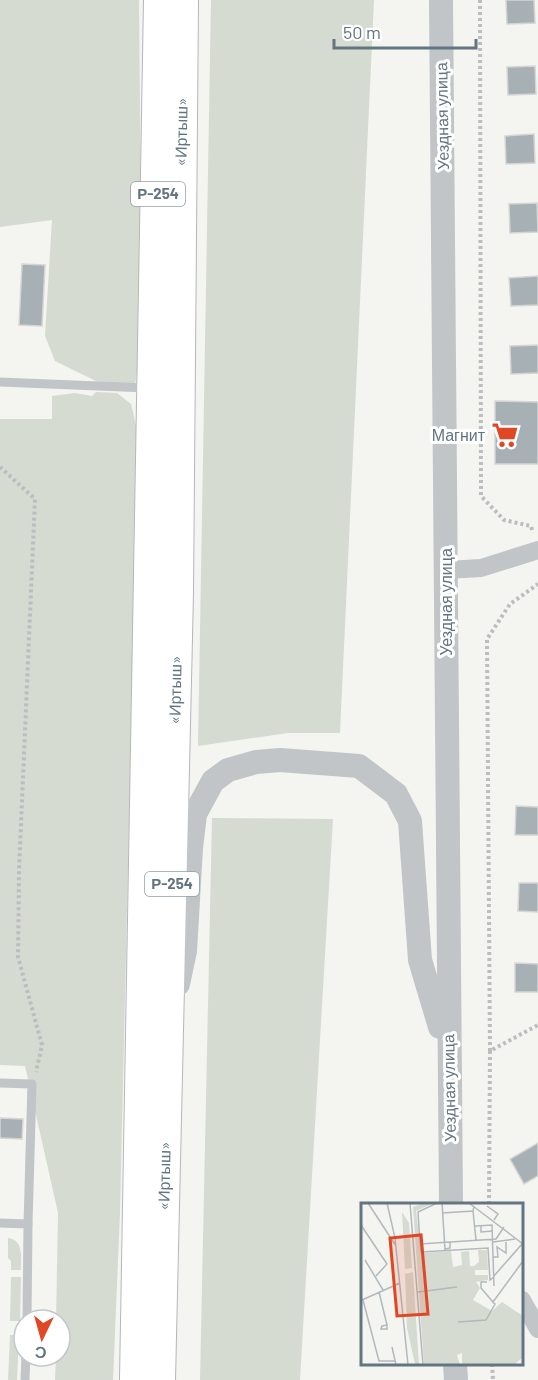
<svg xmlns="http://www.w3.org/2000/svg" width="538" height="1380" font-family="Barlow,sans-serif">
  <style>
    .green { fill: #d5dbd1 }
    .building { fill: #a7b0b5; stroke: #d5d5d3; stroke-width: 1.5 }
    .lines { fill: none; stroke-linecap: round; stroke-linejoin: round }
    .trunk-casing { stroke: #b4b7ba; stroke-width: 34 }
    .path { stroke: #bbbdbf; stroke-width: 4; stroke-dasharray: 3 3; stroke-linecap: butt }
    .service { stroke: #c1c5c8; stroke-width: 9 }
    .minor { stroke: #c1c5c8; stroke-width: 18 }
    .tertiary { stroke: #c1c5c8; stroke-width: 24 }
    .trunk { stroke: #fff; stroke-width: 32 }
    .labels { text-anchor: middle; stroke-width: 6; stroke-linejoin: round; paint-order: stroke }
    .shield { fill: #fff; stroke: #929ea7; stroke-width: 1.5 }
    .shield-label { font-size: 15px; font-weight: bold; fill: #637581 }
    .street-label { font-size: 16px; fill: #637581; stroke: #fff }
    .poi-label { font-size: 16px; fill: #637581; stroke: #fff; text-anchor: end }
    .inset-road { fill: none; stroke: #b1b9bd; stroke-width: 1.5 }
    .view { fill: #e04724; fill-opacity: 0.15; stroke: #e04724; stroke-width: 3 }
    .inset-edge { fill: none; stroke: #637581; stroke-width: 3 }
  </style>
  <rect width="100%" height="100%" fill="#f4f4f0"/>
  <!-- green -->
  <g class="green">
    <path d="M0 0H139L142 341 135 385 98 382 55 361 45 336 52 220 0 227Z"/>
    <path d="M211 0H374L340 733H288L198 746Z"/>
    <path d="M96 392 117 393 131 404 138 434 120 1213 113 1380H55L56 1356H60V1320H56L58 1213 25 1066 0 1065V419H52V396L75 393 92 396Z"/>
    <path d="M212 818 333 819 300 1380H200Z"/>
    <path d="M8 1238C24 1240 21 1257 21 1270H11V1261L8 1258Z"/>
    <path d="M11 1277H21L20 1321H10Z"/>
    <path d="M10 1335H19L17 1380H8Z"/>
  </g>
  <!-- building -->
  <g class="building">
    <path d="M506 0H534L535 23 507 24Z"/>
    <path d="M535 66 536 94 508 95 507 67Z"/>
    <path d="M534 134 535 163 506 164 505 136Z"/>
    <path d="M537 203 538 232 510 233 509 204Z"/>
    <path d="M22 264 45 265 42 326 19 325Z"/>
    <path d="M538 276V305L511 306 509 278Z"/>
    <path d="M538 345V373L511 374 510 346Z"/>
    <path d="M495 401 538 402V464H495Z"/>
    <path d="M516 806 538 807V835H515Z"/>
    <path d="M519 883H538V912L518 911Z"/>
    <path d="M515 963 538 964V992H515Z"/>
    <path d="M0 1118 23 1119 22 1139 0 1138Z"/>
    <path d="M538 1143V1176L524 1184 510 1159Z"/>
  </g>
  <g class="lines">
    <!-- trunk casing -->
    <g class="trunk-casing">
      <g id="trunk">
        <path d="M136 1380 160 0"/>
        <path d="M159 1380 177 593 182 0"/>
      </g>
    </g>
    <!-- path -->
    <g class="path">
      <path d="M480 0 481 496 504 520 531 526 533 533"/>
      <path d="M0 467 35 499 19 871 18 957 42 1045 36 1072"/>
      <path d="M490 1051 487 639 510 604 538 584"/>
      <path d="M489 1204 490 1051 538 1025"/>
      <path d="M492 1364 493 1380"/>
    </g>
    <!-- service -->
    <g class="service">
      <path d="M0 382 147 388"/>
      <path d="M0 1083 32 1084 28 1224"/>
      <path d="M0 1223 28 1224 27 1320"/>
      <path d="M25 1380 26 1356"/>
    </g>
    <!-- minor -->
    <g class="minor">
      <path d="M446 570 481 568 538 550"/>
      <path d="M522 1300 538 1329"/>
    </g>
    <!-- tertiary -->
    <g class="tertiary">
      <path d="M441 0 451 1204"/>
      <path d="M178 984 185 951 191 848 195 814 213 781 228 770 256 762 280 760 359 766 396 794 410 821 420 960 440 1027"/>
      <path d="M455 1364 456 1380"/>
    </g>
    <!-- trunk -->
    <use href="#trunk" class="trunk"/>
  </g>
  <!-- icons -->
  <defs>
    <g id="supermarket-bare" transform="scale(2.07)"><path d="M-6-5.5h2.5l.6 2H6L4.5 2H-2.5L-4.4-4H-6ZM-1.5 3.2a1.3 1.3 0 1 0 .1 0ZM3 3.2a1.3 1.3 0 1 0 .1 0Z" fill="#e04724" stroke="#fff" stroke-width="2.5" paint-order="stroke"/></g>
  </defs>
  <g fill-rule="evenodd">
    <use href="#supermarket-bare" x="505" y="435"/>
  </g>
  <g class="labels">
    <!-- shield labels -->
    <g class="shield">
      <rect x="131" y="182" width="54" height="24" rx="4.5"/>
      <rect x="145" y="872" width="54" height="24" rx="4.5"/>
    </g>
    <g class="shield-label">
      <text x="158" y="199">Р-254</text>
      <text x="172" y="889">Р-254</text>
    </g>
    <!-- street labels -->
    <g class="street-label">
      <text transform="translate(442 116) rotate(-91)" y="6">Уездная улица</text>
      <text transform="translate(181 132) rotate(-89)" y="6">«Иртыш»</text>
      <text transform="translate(446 602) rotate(-90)" y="6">Уездная улица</text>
      <text transform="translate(175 690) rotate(-89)" y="6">«Иртыш»</text>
      <text transform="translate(449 1088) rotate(-91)" y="6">Уездная улица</text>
      <text transform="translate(164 1176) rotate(-89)" y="6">«Иртыш»</text>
    </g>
    <!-- poi labels -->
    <g class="poi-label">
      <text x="485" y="441">Магнит</text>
    </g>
  </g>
  <!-- overview -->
  <g transform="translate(361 1203)">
    <rect width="162" height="162" fill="#f4f4f0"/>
    <path d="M63 0H72L55 8 60 50 90 48 92 64 101 62 100 49 108 48 109 63H113L118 59 117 47H126L127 67H114V72H127V77L115 79 119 85 112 97 131 108 141 99 162 113V154L153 162H101V150L96 152 99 162H63L52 4ZM41 9 48 20 51 65 44 66ZM52 69 58 162 54 161 46 125 44 71Z" fill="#d5dbd1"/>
    <path class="inset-road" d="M7 0 35 43M26 0 34 35 47 162M49 0 62 162M76 0 57 9 59 41 135 36 143 24M81 0 84 46 89 45V39M108 0 162 41M126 3 137 11 133 17M112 8 115 37M81 10 112 8 113 3M0 22 26 61 15 73M114 23 131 22 132 54H137L136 44 145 50V39M120 23V29L132 28M132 39 154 36M59 41 60 49 127 45 129 77 133 74M132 54 133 83M4 57 22 87M133 73 161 41M126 79H120V85L132 99 162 58M18 89 26 122M57 89 96 84M1 97 39 80M2 97 18 158H34M97 119 125 117 134 101 131 99M26 122V126H20L21 123ZM31 144 35 162"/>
    <path class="view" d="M60 32 67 111 36 113 29 35Z"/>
    <rect width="162" height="162" class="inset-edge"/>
  </g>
  <!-- north arrow -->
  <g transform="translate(42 1338) rotate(185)"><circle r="28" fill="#ffffff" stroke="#c1c8cd" stroke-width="1.5"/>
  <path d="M0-4.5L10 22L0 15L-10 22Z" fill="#e04724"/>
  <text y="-9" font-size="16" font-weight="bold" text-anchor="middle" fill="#637581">С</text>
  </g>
  <!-- scale -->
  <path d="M334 39v9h142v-9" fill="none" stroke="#637581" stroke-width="3"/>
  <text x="343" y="39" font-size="18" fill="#637581" stroke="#ffffff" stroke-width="4.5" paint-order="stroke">50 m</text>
</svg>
